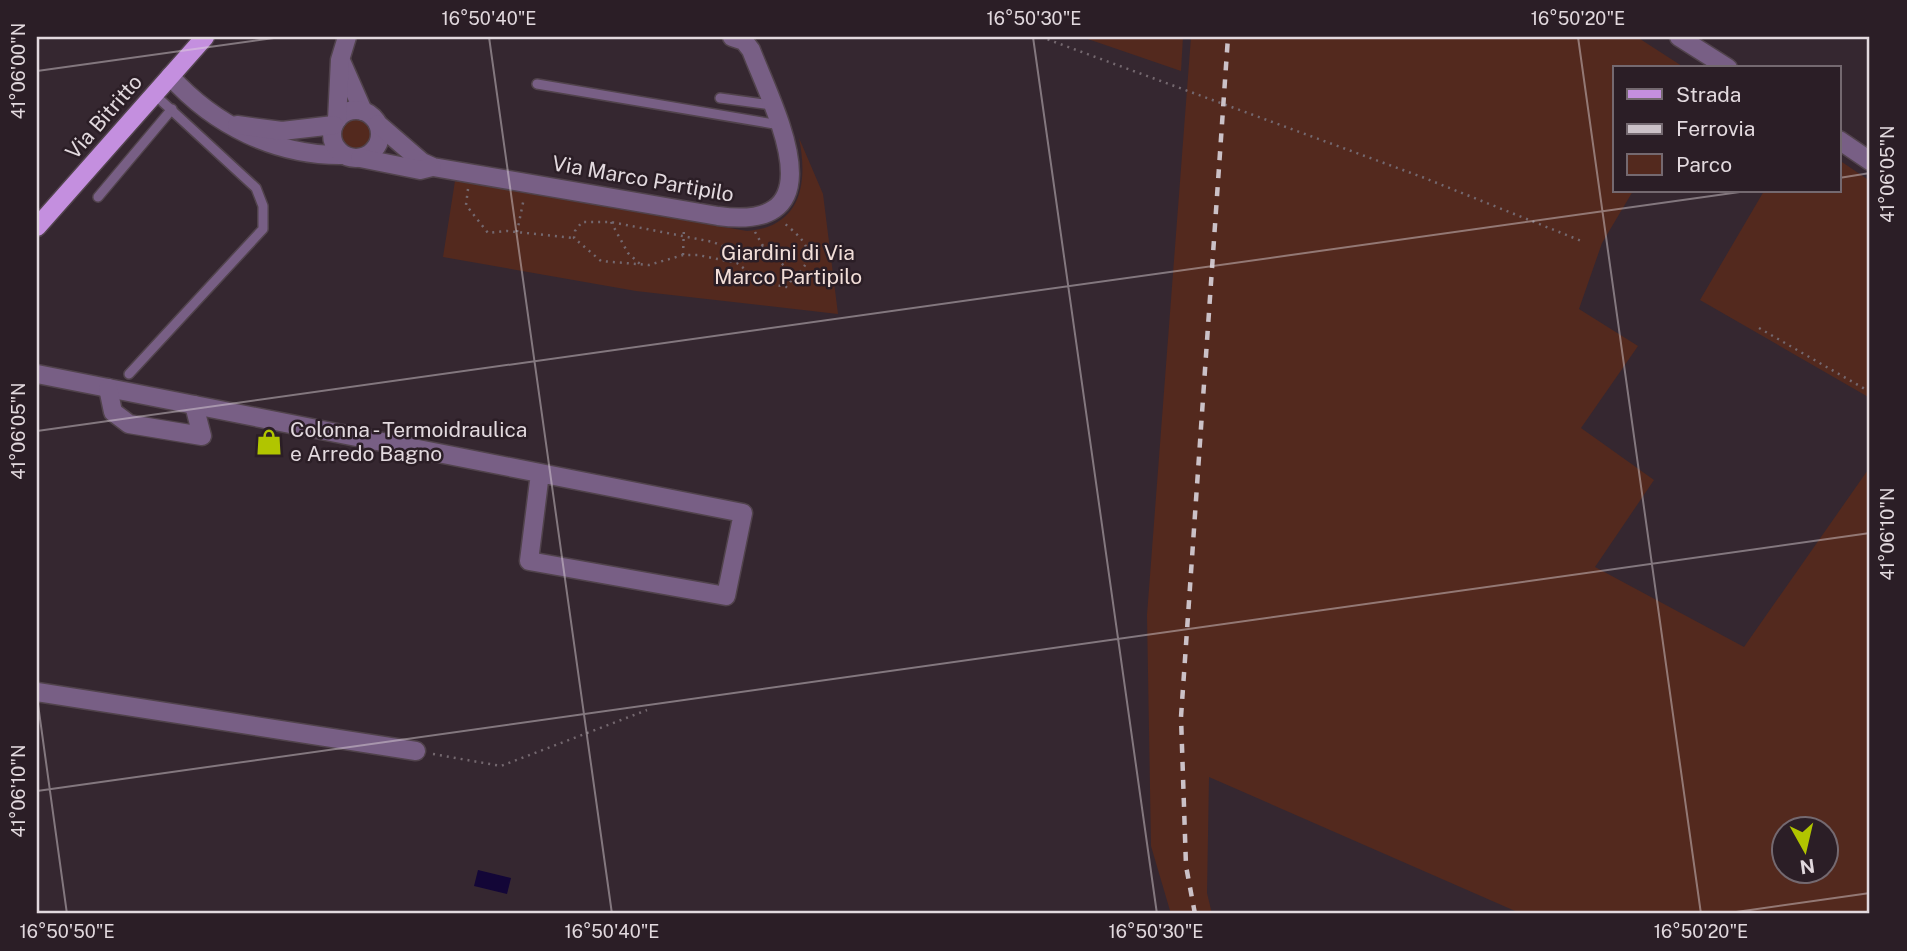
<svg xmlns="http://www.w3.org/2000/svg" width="1907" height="951" font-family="'Public Sans',sans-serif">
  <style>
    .green { fill: #53291e; fill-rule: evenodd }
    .water { fill: #130637 }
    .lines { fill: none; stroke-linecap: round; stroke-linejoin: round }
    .lane-casing { stroke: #51434c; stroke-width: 12 }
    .street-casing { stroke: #51434c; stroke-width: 21 }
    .primary-casing { stroke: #51434c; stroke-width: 21 }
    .path { stroke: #74686f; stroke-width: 2.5; stroke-dasharray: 2 5; stroke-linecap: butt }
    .lane { stroke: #785f85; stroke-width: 9 }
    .street { stroke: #785f85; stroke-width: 18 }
    .primary { stroke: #c48fdf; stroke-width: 18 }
    .rail { stroke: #cbc1c7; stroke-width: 4.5; stroke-dasharray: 9 9; stroke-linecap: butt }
    .ticks { fill: none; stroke: #e2d9de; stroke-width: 2; stroke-opacity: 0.45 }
    .labels { text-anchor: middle; stroke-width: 5; stroke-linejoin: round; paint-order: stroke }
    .street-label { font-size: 21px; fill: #e2d9de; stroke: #2b1e26 }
    .park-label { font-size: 21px; fill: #f2ded8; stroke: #2b1e26 }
    .poi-label { font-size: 21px; fill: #e2d9de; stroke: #2b1e26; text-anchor: start }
    .neatline { fill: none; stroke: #e2d9de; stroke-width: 2.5 }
    .ticks-label { font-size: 18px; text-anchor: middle; fill: #e2d9de }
  </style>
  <rect width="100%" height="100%" fill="#352730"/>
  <!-- green -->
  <g class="green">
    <path d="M1082 37H1183L1181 71Z"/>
    <path d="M1191 37H1637L1685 68H1615V191H1633L1602 243 1579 309 1638 346 1581 428 1654 480 1595 567 1744 647 1870 467V914H1522L1209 777 1207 893 1212 914H1171L1151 846 1147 615ZM1826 828V870H1784V828Z"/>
    <circle cx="357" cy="134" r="17"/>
    <path d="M799 138 823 194 838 314 636 291 443 257 455 181 747 231C802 227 808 182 799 138Z"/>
    <path d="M1839 160 1870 181V398L1700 300 1764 191H1839Z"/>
  </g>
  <!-- water -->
  <path class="water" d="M478 870 511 878 507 894 474 886Z"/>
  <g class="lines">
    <!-- lane casing -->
    <g class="lane-casing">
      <g id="lane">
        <path d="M537 84 780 125"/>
        <path d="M720 98 772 105"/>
        <path d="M98 197 172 109"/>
        <path d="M129 374 263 229V206L256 188 154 94"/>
      </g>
    </g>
    <!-- street casing -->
    <g class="street-casing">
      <g id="street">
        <path d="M1679 37 1728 68"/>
        <path d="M342 63 363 111"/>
        <path d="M170 76C214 125 276 156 343 155"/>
        <circle cx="356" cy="134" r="24"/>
        <path d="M337 120 340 60 347 37"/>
        <path d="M378 124 422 162 433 167 718 216C841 233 774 110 751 50L744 41 732 37"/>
        <path d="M237 125 282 131 334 125"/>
        <path d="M1839 140 1870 161"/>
        <path d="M360 158 420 170 432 167"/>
        <path d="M37 374 743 513 726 596 529 561 540 473"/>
        <path d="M108 388 113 412 129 424 202 436 194 405"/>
        <path d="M37 692 416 751"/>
      </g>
    </g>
    <!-- primary casing -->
    <g class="primary-casing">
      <path id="primary" d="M37 227 205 37"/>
    </g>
    <!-- path -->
    <g class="path">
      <path d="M1041 37 1422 177 1584 242"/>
      <path d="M468 189 466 205 488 233 507 231 573 238"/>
      <path d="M611 222 628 253 640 264"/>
      <path d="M517 232 524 198"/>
      <path d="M755 232 763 246 794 275"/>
      <path d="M763 246 753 251 737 252 713 242 611 222H582L575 231 574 238 601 261 649 265 683 255H698L737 263 761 282 786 287C791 279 801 273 805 265 816 247 794 232 783 222"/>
      <path d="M683 255 684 227"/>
      <path d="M1759 328 1870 392"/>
      <path d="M433 754 501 766 647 710"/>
    </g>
    <!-- lane -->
    <use href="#lane" class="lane"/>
    <!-- street -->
    <use href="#street" class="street"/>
    <!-- primary -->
    <use href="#primary" class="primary"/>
    <!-- rail -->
    <path class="rail" d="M1195 914 1186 866 1181 717 1228 37"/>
  </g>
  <!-- ticks -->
  <path class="ticks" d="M489 37 612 914M1033 37 1157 914M1578 37 1701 914M37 71 281 37M1839 178 1870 173M37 431 1747 191M37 697 67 914M37 791 1870 533M1722 914 1870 893"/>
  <!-- icons -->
  <defs>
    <g id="shop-bare" transform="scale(2.1)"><path d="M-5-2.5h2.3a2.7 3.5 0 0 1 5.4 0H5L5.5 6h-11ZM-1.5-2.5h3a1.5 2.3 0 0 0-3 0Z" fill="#b1c500" stroke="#2b1e26" stroke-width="2.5" paint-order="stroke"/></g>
  </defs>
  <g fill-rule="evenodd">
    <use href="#shop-bare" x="269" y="442"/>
  </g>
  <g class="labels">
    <!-- street labels -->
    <g class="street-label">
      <text transform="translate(104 117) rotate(-49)" y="7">Via Bitritto</text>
      <text transform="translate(643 179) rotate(10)" y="7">Via Marco Partipilo</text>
    </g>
    <!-- park labels -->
    <g class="park-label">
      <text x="788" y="260">Giardini di Via<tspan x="788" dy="24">Marco Partipilo</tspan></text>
    </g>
    <!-- poi labels -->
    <g class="poi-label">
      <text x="290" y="437">Colonna - Termoidraulica<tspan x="290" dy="24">e Arredo Bagno</tspan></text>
    </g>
  </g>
  <!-- border -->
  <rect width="1907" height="951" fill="none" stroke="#2b1e26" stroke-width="77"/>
  <!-- legend -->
  <rect x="1613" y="66" width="228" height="126" fill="#2b1e26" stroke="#746970" stroke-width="2"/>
  <rect x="1627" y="89" width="35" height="10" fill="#c48fdf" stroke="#746970" stroke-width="2"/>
  <text x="1676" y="102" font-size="21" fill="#e2d9de">Strada</text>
  <rect x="1627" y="124" width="35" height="10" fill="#cbc1c7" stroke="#746970" stroke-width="2"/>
  <text x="1676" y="136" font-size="21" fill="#e2d9de">Ferrovia</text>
  <rect x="1627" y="154" width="35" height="21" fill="#53291e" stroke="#746970" stroke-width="2"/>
  <text x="1676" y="172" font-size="21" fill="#e2d9de">Parco</text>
  <!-- north arrow -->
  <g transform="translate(1805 850) rotate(172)"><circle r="33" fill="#2b1e26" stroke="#746970" stroke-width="2"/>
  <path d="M0-5L12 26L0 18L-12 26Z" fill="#b1c500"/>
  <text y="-10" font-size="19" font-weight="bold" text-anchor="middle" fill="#e2d9de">N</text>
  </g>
  <rect x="38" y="38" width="1830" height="874" class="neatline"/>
  <g class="ticks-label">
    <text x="489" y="25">16°50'40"E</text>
    <text x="1034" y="25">16°50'30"E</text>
    <text x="1578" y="25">16°50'20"E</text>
    <text transform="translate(19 71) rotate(-90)" y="6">41°06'00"N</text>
    <text transform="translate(1888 174) rotate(-90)" y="6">41°06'05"N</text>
    <text transform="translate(19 431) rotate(-90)" y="6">41°06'05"N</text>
    <text transform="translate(1888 534) rotate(-90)" y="6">41°06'10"N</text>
    <text transform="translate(19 791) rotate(-90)" y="6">41°06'10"N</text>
    <text x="67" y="938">16°50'50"E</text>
    <text x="612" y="938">16°50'40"E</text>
    <text x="1156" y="938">16°50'30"E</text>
    <text x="1701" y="938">16°50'20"E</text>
  </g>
</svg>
